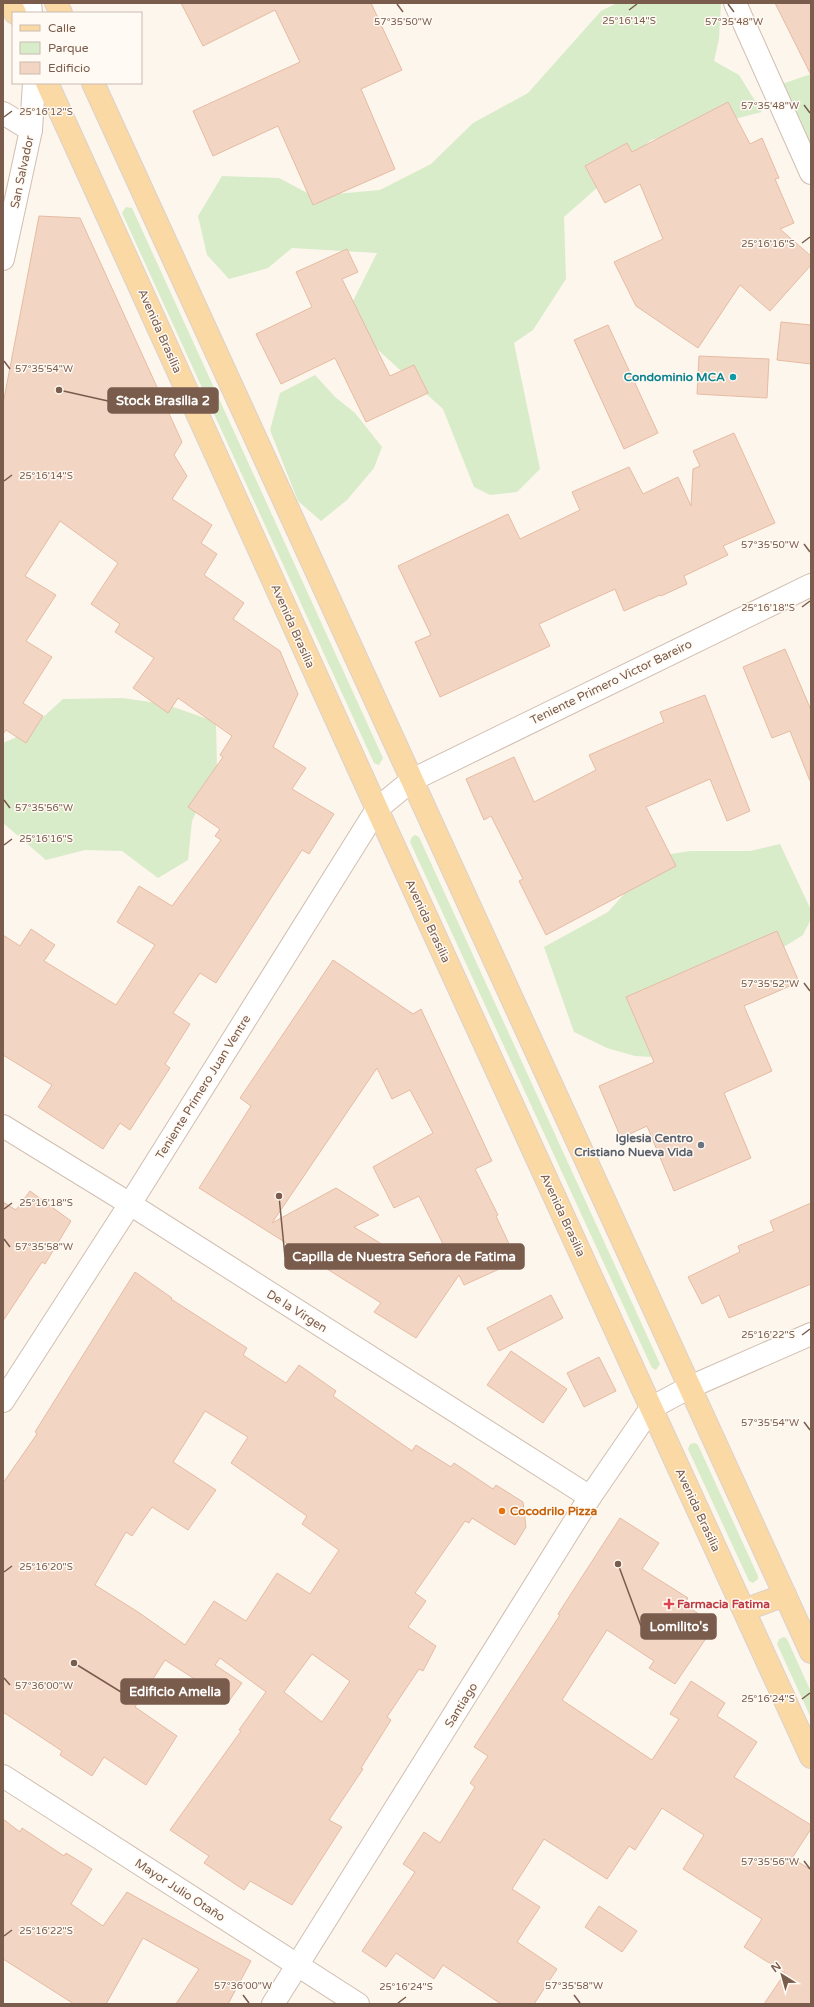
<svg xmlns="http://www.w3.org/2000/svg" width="814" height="2007" font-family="'Varela Round',sans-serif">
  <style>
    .green { fill: #d8ecc9 }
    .building { fill: #f3d5c3; stroke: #e6bba3; fill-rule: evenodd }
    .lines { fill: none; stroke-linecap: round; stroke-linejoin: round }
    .minor-casing { stroke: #d1beb0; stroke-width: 24 }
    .major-casing { stroke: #dad1cd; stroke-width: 24 }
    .minor { stroke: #fff; stroke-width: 22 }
    .major { stroke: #fbd9a5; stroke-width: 22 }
    .ticks { fill: none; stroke: #7a5c4d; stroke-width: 1.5 }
    .culture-dot { fill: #0f9aa8; stroke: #fffaf3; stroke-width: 1.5 }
    .worship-dot { fill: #6b7280; stroke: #fffaf3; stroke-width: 1.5 }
    .food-dot { fill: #e8710a; stroke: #fffaf3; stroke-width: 1.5 }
    .health-dot { fill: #e0444e; stroke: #fffaf3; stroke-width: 1.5 }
    .labels { text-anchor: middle; stroke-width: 3; stroke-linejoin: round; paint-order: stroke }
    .street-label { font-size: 12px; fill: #7a5c4d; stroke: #fffaf3 }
    .culture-label { font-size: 12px; font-weight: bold; fill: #0d838f; stroke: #fffaf3; text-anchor: end }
    .worship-label { font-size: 12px; font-weight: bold; fill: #5b616d; stroke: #fffaf3; text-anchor: end }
    .food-label { font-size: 12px; font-weight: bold; fill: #c56008; stroke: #fffaf3; text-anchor: start }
    .health-label { font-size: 12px; font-weight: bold; fill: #be3a42; stroke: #fffaf3; text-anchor: start }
    .ticks-label { font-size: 10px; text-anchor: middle; fill: #7a5c4d; stroke: #fffaf3; stroke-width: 3; stroke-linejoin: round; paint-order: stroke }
    .leader { fill: none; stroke: #7a5c4d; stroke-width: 1.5 }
    .callout-dot { fill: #7a5c4d; stroke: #fffaf3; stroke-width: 1.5 }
    .callout { fill: #7a5c4d; stroke: #7a5c4d; stroke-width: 1.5 }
    .callout-label { font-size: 13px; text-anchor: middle; font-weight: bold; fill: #fff }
  </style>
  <rect width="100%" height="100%" fill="#fdf6ec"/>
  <!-- green -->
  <g class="green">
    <path d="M617 3H721L719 39 714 61 739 75 762 112 651 140 564 217 566 279 533 330 514 343 540 469 517 492 490 495 474 487 443 409 344 319 377 253 292 248 268 268 229 279 207 255 198 216 222 176 279 178 313 196 380 190 431 164 473 123 528 93 601 11Z"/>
    <path d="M811 74V163L782 84Z"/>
    <path d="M126 207 132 208 383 758 379 765 374 763 122 213Z"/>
    <path d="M315 375 335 397 355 413 382 447 374 468 347 500 321 521 298 501 270 430 280 393Z"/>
    <path d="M122 698 165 704 216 722 217 768 192 821 188 860 158 878 122 851 85 850 46 860 3 823V743L26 733 63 699Z"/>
    <path d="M415 835 419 837 660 1364 656 1370 652 1368 410 842 412 837Z"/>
    <path d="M780 844 811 910V919L803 935 763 960 687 1059 635 1056 607 1048 574 1032 544 947 608 912 658 856 690 851H750Z"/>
    <path d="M695 1443 698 1445 758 1576V1579L753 1583 749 1581 688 1449 690 1444Z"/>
    <path d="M784 1637 787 1639 811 1692V1718L777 1644 779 1639Z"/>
  </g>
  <!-- building -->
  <g class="building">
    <path d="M181 3H371L402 70 361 89 395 169 313 205 278 126 213 156 193 111 300 62 275 10 203 46Z"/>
    <path d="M775 3H811V75Z"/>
    <path d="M728 102 750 144 762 138 779 178 775 179 794 223 780 229 811 256V265L770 311 740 285 698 348 636 306 614 262 663 239 640 184 605 203 585 166 627 143 632 152Z"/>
    <path d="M39 216 80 218 182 442 174 455 187 476 172 499 212 525 201 543 217 554 204 575 244 603 233 619 280 651 298 694 273 747 306 768 292 789 334 814 309 854 302 850 216 983 200 973 173 1013 190 1024 165 1064 170 1068 130 1130 120 1123 103 1149 38 1107 52 1085 3 1055V935L20 946 31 929 55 945 44 961 116 1005 155 945 117 922 139 886 172 906 221 840 215 836 220 829 188 807 223 757 220 755 232 736 178 698 168 713 133 688 154 658 115 632 120 624 91 604 118 563 60 521 25 576 56 595 26 641 52 657 23 703 43 716 26 743 6 730 3 734V404Z"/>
    <path d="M347 249 358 272 342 279 390 376 414 365 428 393 366 422 335 358 281 384 256 334 312 307 296 272Z"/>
    <path d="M781 322 811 325V364L777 360Z"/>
    <path d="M608 325 658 433 624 449 574 340Z"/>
    <path d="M699 356 769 359 767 398 697 394Z"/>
    <path d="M734 433 775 523 723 546 728 555 684 576 687 584 661 596 660 595 624 611 615 589 539 624 550 646 440 697 415 642 431 635 398 566 508 514 520 539 580 510 572 492 629 467 643 494 678 477 691 506 693 469 700 466 693 451Z"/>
    <path d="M785 649 811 710 810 781 790 731 772 738 743 667Z"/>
    <path d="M705 695 750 811 727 821 710 779 646 807 676 866 546 935 519 881 523 879 491 816 484 820 466 779 514 757 534 802 596 770 589 755 664 722 660 712Z"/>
    <path d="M777 931 799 982 744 1006 772 1071 724 1093 751 1158 674 1191 647 1126 621 1138 599 1086 654 1062 626 997Z"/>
    <path d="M333 960 413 1014 421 1009 492 1161 475 1169 498 1215 496 1216 517 1261 464 1285 459 1275 416 1338 374 1312 381 1303 199 1188 251 1106 240 1098ZM377 1068 392 1099 410 1090 433 1133 373 1167 394 1208 419 1196 444 1246 409 1261 354 1227 379 1215 336 1188 272 1223Z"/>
    <path d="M30 1191 71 1221 45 1264 42 1262 3 1321V1202L16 1210Z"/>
    <path d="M811 1203V1284L729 1318 719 1295 702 1304 688 1277 740 1252 738 1246 774 1231 770 1221Z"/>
    <path d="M135 1272 172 1298 171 1299 247 1348 243 1355 286 1383 299 1365 336 1391 333 1396 412 1451 416 1445 451 1467 454 1463 493 1489 496 1485 523 1502 526 1527 515 1545 472 1518 469 1523 465 1521 415 1593 426 1601 408 1627 436 1646 423 1671 419 1669 387 1717 391 1720 361 1768 363 1769 329 1820 342 1827 292 1905 250 1881 244 1890 204 1863 209 1856 170 1830 241 1731 239 1730 266 1692 220 1658 215 1665 242 1683 229 1701 165 1660 135 1707 177 1736 146 1785 104 1757 92 1776 60 1755 62 1751 3 1712V1483L37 1434 35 1432ZM205 1411 248 1437 231 1463 307 1516 302 1524 339 1550 310 1594 277 1573 246 1621 214 1601 185 1645 138 1612 95 1585 126 1532 132 1536 152 1507 188 1530 216 1490 173 1462ZM312 1654 350 1681 322 1722 284 1692Z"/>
    <path d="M551 1295 563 1318 499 1351 487 1328Z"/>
    <path d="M511 1351 567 1389 543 1423 487 1385Z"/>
    <path d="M599 1357 616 1391 584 1407 567 1373Z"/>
    <path d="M620 1518 659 1543 642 1569 688 1598 684 1604 715 1625 675 1684 649 1668 654 1661 607 1630 562 1700 652 1760 679 1719 670 1714 691 1681 725 1703 717 1716 757 1742 734 1777 811 1825V1829L792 1858 811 1870V2004H764L785 1973 744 1947 762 1919 683 1869 704 1835 662 1808 635 1850 629 1846 607 1879 544 1839 512 1889 540 1907 517 1942 557 1969 534 2004H501L443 1965 434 1979 396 1953 386 1967 362 1951 415 1872 403 1864 424 1832 440 1843 475 1787 470 1783 488 1756 474 1747 560 1615 558 1614Z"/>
    <path d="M3 1819 20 1832 22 1828 64 1856 66 1853 92 1869 71 1904 103 1926 127 1892 251 1961 228 2004H176L199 1969 143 1938 106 2004H74L3 1959Z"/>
    <path d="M599 1906 637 1931 622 1952 585 1927Z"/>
  </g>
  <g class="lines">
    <!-- minor casing -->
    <g class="minor-casing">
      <g id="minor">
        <path d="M30 3 31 13"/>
        <path d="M735 3 811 173"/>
        <path d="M3 113 31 130"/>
        <path d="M3 259 31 130 34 83"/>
        <path d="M3 1126 130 1204 590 1497"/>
        <path d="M3 1401 130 1204 377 809 412 780 811 585"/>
        <path d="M3 1776 358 2004"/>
        <path d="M273 2004 590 1497 651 1408 690 1387 811 1334"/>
      </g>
    </g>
    <!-- major casing -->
    <g class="major-casing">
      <g id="major">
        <path d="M10 3 15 13"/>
        <path d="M56 3 61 13"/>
        <path d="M47 83 377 809 811 1757"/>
        <path d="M93 83 811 1652"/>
        <path d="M744 1610 785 1595"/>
      </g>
    </g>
    <!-- minor -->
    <use href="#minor" class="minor"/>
    <!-- major -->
    <use href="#major" class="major"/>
  </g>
  <!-- ticks -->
  <path class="ticks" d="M397 4 403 12M728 4 734 12M629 10 637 4M804 105 810 113M4 117 12 111M802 243 810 237M4 361 10 369M4 481 12 475M804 544 810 552M802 607 810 601M4 800 10 808M4 845 12 839M804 983 810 991M4 1209 12 1203M4 1239 10 1247M802 1335 810 1329M804 1422 810 1430M4 1572 12 1566M4 1678 10 1685M802 1699 810 1693M804 1861 810 1869M4 1936 12 1930M243 1995 249 2003M574 1995 580 2003M398 2003 406 1997"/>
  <!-- markers -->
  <circle class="culture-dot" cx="733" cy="377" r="4"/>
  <circle class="worship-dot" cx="701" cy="1145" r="4"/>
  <circle class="food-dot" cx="502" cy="1511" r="4"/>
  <path class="health-dot" d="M667 1598h4v4h4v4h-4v4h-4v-4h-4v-4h4z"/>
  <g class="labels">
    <!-- street labels -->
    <g class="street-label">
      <text transform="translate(22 172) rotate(-78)" y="4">San Salvador</text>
      <text transform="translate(160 331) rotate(66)" y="4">Avenida Brasilia</text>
      <text transform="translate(293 626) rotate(66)" y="4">Avenida Brasilia</text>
      <text transform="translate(611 682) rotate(-26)" y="4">Teniente Primero Victor Bareiro</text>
      <text transform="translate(428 921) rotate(65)" y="4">Avenida Brasilia</text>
      <text transform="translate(203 1087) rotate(-58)" y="4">Teniente Primero Juan Ventre</text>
      <text transform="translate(563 1215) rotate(65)" y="4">Avenida Brasilia</text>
      <text transform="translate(297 1311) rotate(32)" y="4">De la Virgen</text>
      <text transform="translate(698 1510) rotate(65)" y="4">Avenida Brasilia</text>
      <text transform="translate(461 1705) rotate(-58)" y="4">Santiago</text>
      <text transform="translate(180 1890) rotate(33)" y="4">Mayor Julio Otaño</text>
    </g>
    <!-- culture labels -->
    <g class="culture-label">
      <text x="725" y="381">Condominio MCA</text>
    </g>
    <!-- worship labels -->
    <g class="worship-label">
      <text x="693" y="1142">Iglesia Centro<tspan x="693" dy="14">Cristiano Nueva Vida</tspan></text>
    </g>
    <!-- food labels -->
    <g class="food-label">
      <text x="510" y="1515">Cocodrilo Pizza</text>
    </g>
    <!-- health labels -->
    <g class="health-label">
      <text x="677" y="1608">Farmacia Fatima</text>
    </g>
  </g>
  <g class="ticks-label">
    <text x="629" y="24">25°16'14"S</text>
    <text x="403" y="25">57°35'50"W</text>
    <text x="734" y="25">57°35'48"W</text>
    <text x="770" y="109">57°35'48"W</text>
    <text x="46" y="115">25°16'12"S</text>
    <text x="768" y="247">25°16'16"S</text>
    <text x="44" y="372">57°35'54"W</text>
    <text x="46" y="479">25°16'14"S</text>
    <text x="770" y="548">57°35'50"W</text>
    <text x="768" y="611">25°16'18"S</text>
    <text x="44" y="811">57°35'56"W</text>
    <text x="46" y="842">25°16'16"S</text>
    <text x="770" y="987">57°35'52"W</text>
    <text x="46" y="1206">25°16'18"S</text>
    <text x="44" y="1250">57°35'58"W</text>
    <text x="768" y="1338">25°16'22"S</text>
    <text x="770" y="1426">57°35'54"W</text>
    <text x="46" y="1570">25°16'20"S</text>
    <text x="44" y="1689">57°36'00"W</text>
    <text x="768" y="1702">25°16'24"S</text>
    <text x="770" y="1865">57°35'56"W</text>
    <text x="46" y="1934">25°16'22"S</text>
    <text x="243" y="1989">57°36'00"W</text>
    <text x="574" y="1989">57°35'58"W</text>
    <text x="406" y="1990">25°16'24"S</text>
  </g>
  <!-- callouts -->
  <path class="leader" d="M59 390L108 401M279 1196L285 1257M618 1564L641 1626M74 1663L121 1692"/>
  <g class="callout-dot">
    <circle cx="59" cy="390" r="4"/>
    <circle cx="279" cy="1196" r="4"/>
    <circle cx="618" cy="1564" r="4"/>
    <circle cx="74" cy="1663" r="4"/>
  </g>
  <g class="callout">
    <rect x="108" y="388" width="110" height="25" rx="4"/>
    <rect x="285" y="1244" width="239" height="25" rx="4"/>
    <rect x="641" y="1614" width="75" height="25" rx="4"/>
    <rect x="121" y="1679" width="108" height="25" rx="4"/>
  </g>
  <g class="callout-label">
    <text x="163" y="405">Stock Brasilia 2</text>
    <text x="404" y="1261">Capilla de Nuestra Señora de Fatima</text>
    <text x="679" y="1631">Lomilito's</text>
    <text x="175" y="1696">Edificio Amelia</text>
  </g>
  <!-- border -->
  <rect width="814" height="2007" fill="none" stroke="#7a5c4d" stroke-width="8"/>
  <!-- legend -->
  <rect x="12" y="12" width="130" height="72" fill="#fffaf3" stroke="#cabbb1"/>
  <rect x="20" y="25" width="20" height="6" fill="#fbd9a5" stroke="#cabbb1"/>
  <text x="48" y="32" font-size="12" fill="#7a5c4d">Calle</text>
  <rect x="20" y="42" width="20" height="12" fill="#d8ecc9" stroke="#cabbb1"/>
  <text x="48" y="52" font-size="12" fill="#7a5c4d">Parque</text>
  <rect x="20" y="62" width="20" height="12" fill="#f3d5c3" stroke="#cabbb1"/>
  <text x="48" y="72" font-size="12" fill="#7a5c4d">Edificio</text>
  <!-- north arrow -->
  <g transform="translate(782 1975) rotate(323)" stroke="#fffaf3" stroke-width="3" paint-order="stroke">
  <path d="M0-3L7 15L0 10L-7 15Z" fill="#7a5c4d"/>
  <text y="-6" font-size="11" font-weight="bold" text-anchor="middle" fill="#7a5c4d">N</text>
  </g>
</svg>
